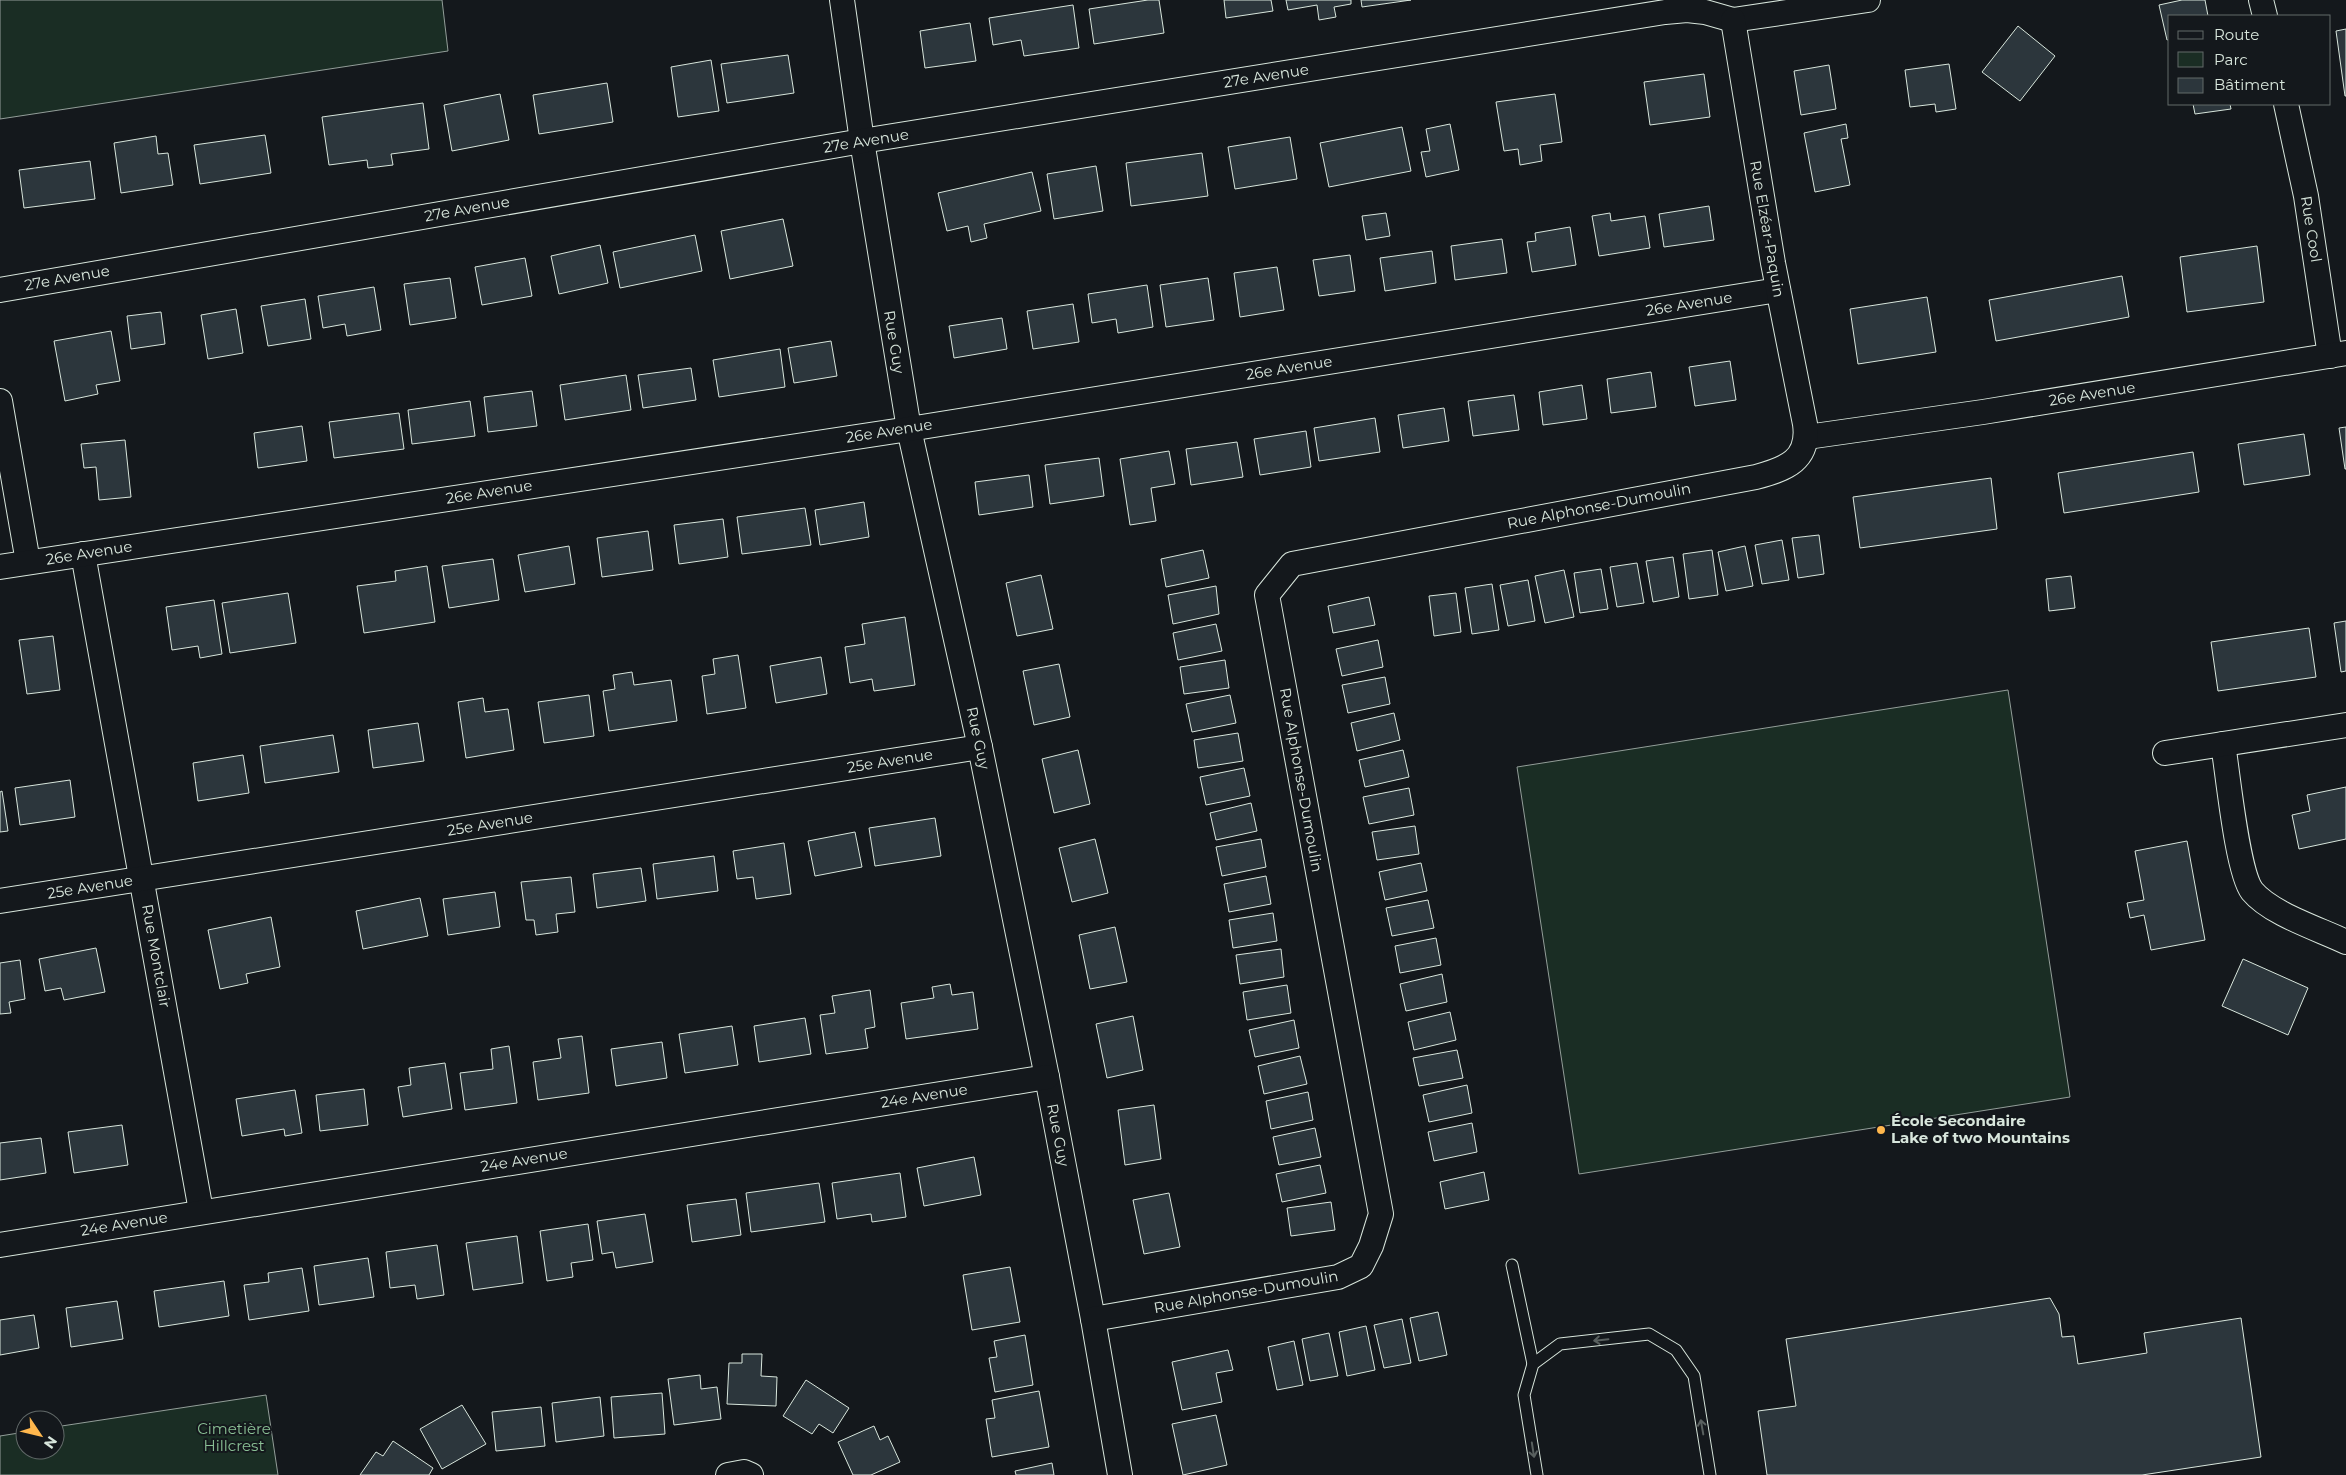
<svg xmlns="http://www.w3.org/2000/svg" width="2346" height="1475" font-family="Montserrat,sans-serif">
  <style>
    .green { fill: #1a2d24; stroke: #939e99 }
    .building { fill: #2c363c; stroke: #d8e6dc }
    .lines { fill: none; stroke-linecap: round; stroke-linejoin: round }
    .service-casing { stroke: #d8e6dc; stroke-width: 13 }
    .minor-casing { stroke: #d8e6dc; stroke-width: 26 }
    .service { stroke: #14181c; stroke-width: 11 }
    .minor { stroke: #14181c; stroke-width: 24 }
    .oneway { stroke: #59605f }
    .poi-dot { fill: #ffb74d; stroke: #14181c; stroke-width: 2 }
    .labels { text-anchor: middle; stroke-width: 4; stroke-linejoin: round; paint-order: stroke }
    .street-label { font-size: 15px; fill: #d8e6dc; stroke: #14181c }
    .poi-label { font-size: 15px; font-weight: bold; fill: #d8e6dc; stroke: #14181c; text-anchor: start }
    .park-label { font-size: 15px; fill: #8ac095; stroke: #14181c }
  </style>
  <rect width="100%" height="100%" fill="#14181c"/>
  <!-- green -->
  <g class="green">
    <path d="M0 0H442L448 51 0 119Z"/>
    <path d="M2008 690 2070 1097 1579 1174 1517 767Z"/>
    <path d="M266 1395 278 1475H0V1436L25 1432V1450H55V1427Z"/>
  </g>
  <!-- building -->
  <g class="building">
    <path d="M1148 0H1159L1164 33 1094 44 1089 9Z"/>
    <path d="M1224 0H1271L1273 11 1226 18Z"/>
    <path d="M1286 0H1351V4L1334 7 1336 17 1319 20 1317 5 1288 10Z"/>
    <path d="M1361 0H1411L1362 7Z"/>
    <path d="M2182 0H2205L2208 16H2170V39L2167 40 2159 5Z"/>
    <path d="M1073 5 1079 48 1024 56 1021 40 993 45 989 18Z"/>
    <path d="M970 23 976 61 925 68 920 31Z"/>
    <path d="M2018 26 2055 56 2020 101 1982 72Z"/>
    <path d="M2346 29V96H2345L2336 31Z"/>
    <path d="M788 55 794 93 727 103 721 64Z"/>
    <path d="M711 60 719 111 678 117 671 67Z"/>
    <path d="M1949 64 1956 109 1936 112 1935 104 1910 107 1905 70Z"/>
    <path d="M1829 65 1836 109 1801 115 1794 71Z"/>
    <path d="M1704 74 1710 117 1650 125 1644 82Z"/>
    <path d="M607 83 613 122 539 134 533 95Z"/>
    <path d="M500 94 509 140 452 151 444 105Z"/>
    <path d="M1555 94 1562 142 1540 145 1542 161 1520 165 1518 149 1504 151 1496 102Z"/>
    <path d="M423 103 429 149 391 154 393 165 368 168 367 160 329 165 322 117Z"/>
    <path d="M2193 104H2230L2231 109 2195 114Z"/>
    <path d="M1450 124 1459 170 1426 177 1421 152 1430 151 1426 129Z"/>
    <path d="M1846 124 1848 138 1841 139 1850 185 1815 192 1804 133Z"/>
    <path d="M1402 127 1411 171 1329 187 1320 143Z"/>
    <path d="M265 135 271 173 200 184 194 145Z"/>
    <path d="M156 136 158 154 168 153 173 185 121 193 114 143Z"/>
    <path d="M1290 137 1297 179 1235 189 1228 147Z"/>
    <path d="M1202 153 1208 196 1131 206 1126 163Z"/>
    <path d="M90 161 95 199 24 208 19 170Z"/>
    <path d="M1096 166 1103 211 1054 219 1047 174Z"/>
    <path d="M1032 172 1041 211 984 224 987 238 971 242 968 226 947 231 938 193Z"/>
    <path d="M1709 206 1714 240 1664 247 1659 214Z"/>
    <path d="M1386 213 1390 236 1366 240 1362 216Z"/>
    <path d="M1610 213 1611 221 1645 216 1650 248 1599 256 1592 216Z"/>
    <path d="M783 219 793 266 730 279 721 231Z"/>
    <path d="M1570 227 1576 265 1532 272 1527 242 1536 241 1535 233Z"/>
    <path d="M695 235 702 271 620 288 613 252Z"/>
    <path d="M1502 239 1507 273 1455 280 1451 246Z"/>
    <path d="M600 245 608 283 559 294 551 256Z"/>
    <path d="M2257 246 2264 302 2187 312 2180 257Z"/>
    <path d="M1432 251 1436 283 1385 291 1380 258Z"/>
    <path d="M1350 255 1355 291 1319 296 1313 260Z"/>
    <path d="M525 258 532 296 482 305 475 267Z"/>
    <path d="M1277 267 1284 310 1240 317 1234 273Z"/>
    <path d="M2122 276 2129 317 1996 341 1989 300Z"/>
    <path d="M450 278 456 318 410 325 404 284Z"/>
    <path d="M1208 278 1214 320 1166 327 1160 285Z"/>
    <path d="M1147 285 1153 327 1118 333 1116 319 1092 323 1088 294Z"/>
    <path d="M374 287 381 330 347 336 345 324 323 328 318 296Z"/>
    <path d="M1927 297 1936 352 1858 364 1850 309Z"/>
    <path d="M305 299 311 339 268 346 261 306Z"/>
    <path d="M1073 304 1079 342 1033 349 1027 311Z"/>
    <path d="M236 309 243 353 208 359 201 315Z"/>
    <path d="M161 312 165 344 131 349 127 316Z"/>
    <path d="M1002 318 1007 349 954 358 949 326Z"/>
    <path d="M111 331 120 381 96 385 98 394 65 401 54 341Z"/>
    <path d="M831 341 837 376 794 383 788 348Z"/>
    <path d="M780 349 785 387 719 397 713 360Z"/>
    <path d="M1730 361 1736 400 1695 406 1689 367Z"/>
    <path d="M691 368 696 400 643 408 638 375Z"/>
    <path d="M1651 372 1656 407 1611 413 1607 379Z"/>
    <path d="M626 375 631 410 565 420 560 385Z"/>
    <path d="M1582 385 1587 419 1543 425 1539 392Z"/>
    <path d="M532 391 537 426 488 432 484 397Z"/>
    <path d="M1514 395 1519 430 1473 436 1468 401Z"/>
    <path d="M470 401 475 436 412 444 408 410Z"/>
    <path d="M1444 408 1449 441 1403 448 1398 415Z"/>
    <path d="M399 413 404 449 334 458 329 422Z"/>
    <path d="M1375 418 1380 452 1319 461 1314 428Z"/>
    <path d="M302 426 307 461 258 468 254 433Z"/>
    <path d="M2346 427V469H2345L2339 428Z"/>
    <path d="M1306 431 1311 467 1260 475 1254 439Z"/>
    <path d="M2304 434 2310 475 2244 485 2238 444Z"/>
    <path d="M125 440 131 497 99 500 96 467 84 468 81 444Z"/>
    <path d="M1237 442 1243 477 1191 485 1186 449Z"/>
    <path d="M1169 451 1175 484 1151 488 1156 521 1130 525 1120 459Z"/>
    <path d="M2193 452 2199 492 2064 513 2058 473Z"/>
    <path d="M1099 458 1104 496 1050 504 1045 465Z"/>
    <path d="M1029 475 1033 507 979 515 975 482Z"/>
    <path d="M1991 478 1997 529 1860 548 1853 497Z"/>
    <path d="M864 502 869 537 820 545 815 510Z"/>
    <path d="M805 508 811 545 742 554 737 517Z"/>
    <path d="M723 519 728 557 679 564 674 525Z"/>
    <path d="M648 531 653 570 602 577 597 538Z"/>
    <path d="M1819 535 1824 574 1798 578 1792 538Z"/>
    <path d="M1782 540 1789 580 1762 584 1755 545Z"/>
    <path d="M569 546 575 584 525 592 518 555Z"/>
    <path d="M1745 546 1753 586 1726 591 1718 552Z"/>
    <path d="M1203 550 1209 578 1166 587 1161 559Z"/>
    <path d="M1712 550 1718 595 1689 599 1683 554Z"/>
    <path d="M1673 557 1679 597 1653 602 1646 561Z"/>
    <path d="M493 559 499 600 449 608 442 566Z"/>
    <path d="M1637 563 1644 603 1617 607 1610 567Z"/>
    <path d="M427 566 435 622 364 633 357 586 396 581 395 571Z"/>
    <path d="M1601 569 1608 609 1580 613 1574 573Z"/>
    <path d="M1564 570 1574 617 1545 623 1535 576Z"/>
    <path d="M1041 575 1053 629 1017 636 1006 583Z"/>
    <path d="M2071 576 2075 608 2049 611 2046 579Z"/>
    <path d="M1528 580 1535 621 1508 626 1500 585Z"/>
    <path d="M1492 584 1499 630 1472 634 1465 588Z"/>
    <path d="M1216 586 1219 614 1173 624 1168 595Z"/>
    <path d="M288 593 296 643 230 653 222 603Z"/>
    <path d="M1456 593 1461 632 1434 636 1429 596Z"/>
    <path d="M1369 597 1375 625 1333 633 1328 606Z"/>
    <path d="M214 600 222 654 200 658 198 646 172 650 166 607Z"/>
    <path d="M905 617 915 685 874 691 872 679 850 683 845 647 865 644 862 624Z"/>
    <path d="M2346 621V671L2341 672 2334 623Z"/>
    <path d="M1216 624 1222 651 1178 660 1173 633Z"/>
    <path d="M2309 628 2316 677 2218 691 2211 642Z"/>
    <path d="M53 636 60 690 27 694 19 640Z"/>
    <path d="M1378 640 1383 667 1342 676 1336 649Z"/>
    <path d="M738 655 746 708 707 714 702 676 715 674 713 659Z"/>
    <path d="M821 657 827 694 776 703 770 666Z"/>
    <path d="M1225 660 1229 688 1184 694 1180 667Z"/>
    <path d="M1059 664 1070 717 1034 725 1023 671Z"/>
    <path d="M632 672 634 685 671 680 677 721 609 731 603 691 615 689 613 675Z"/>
    <path d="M1385 677 1390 704 1348 713 1342 685Z"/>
    <path d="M589 695 594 736 544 743 538 702Z"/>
    <path d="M1230 695 1236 723 1192 732 1186 704Z"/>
    <path d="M483 698 485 712 508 709 514 750 466 758 458 702Z"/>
    <path d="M1394 713 1400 740 1357 751 1351 723Z"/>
    <path d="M418 723 424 761 373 768 368 730Z"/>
    <path d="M1238 733 1243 761 1198 768 1194 740Z"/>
    <path d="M333 735 339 772 265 783 260 746Z"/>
    <path d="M1078 750 1090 804 1054 813 1042 759Z"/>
    <path d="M1403 750 1409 777 1365 787 1359 760Z"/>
    <path d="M243 755 249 793 198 801 193 763Z"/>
    <path d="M1244 768 1250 796 1206 805 1200 777Z"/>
    <path d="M70 780 75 817 20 825 15 788Z"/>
    <path d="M2346 787V839L2299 849 2292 815 2310 811 2307 795Z"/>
    <path d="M1409 788 1414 815 1369 824 1363 797Z"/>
    <path d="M2 791 8 831 0 832V792Z"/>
    <path d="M1251 803 1257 831 1216 840 1210 813Z"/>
    <path d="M935 818 941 856 875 866 869 828Z"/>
    <path d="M1415 826 1419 854 1377 860 1372 832Z"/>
    <path d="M855 832 862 867 815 876 808 841Z"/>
    <path d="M1095 839 1108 893 1072 902 1059 848Z"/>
    <path d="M1261 839 1266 867 1222 876 1216 847Z"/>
    <path d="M2187 841 2205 940 2151 950 2144 915 2130 918 2127 903 2144 900 2135 851Z"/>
    <path d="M784 843 791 894 756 899 753 877 737 879 733 851Z"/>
    <path d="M714 856 718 891 657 899 653 864Z"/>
    <path d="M1421 863 1427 891 1385 900 1379 872Z"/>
    <path d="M641 868 646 901 597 908 593 874Z"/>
    <path d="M1266 876 1271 904 1229 912 1224 884Z"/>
    <path d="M571 877 575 912 556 914 558 932 536 935 534 920H526L521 882Z"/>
    <path d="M495 892 500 927 448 935 443 899Z"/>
    <path d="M420 898 428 936 363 949 356 911Z"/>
    <path d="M1428 900 1434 928 1392 936 1386 908Z"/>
    <path d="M1273 913 1277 941 1233 948 1229 920Z"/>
    <path d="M271 917 280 967 246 974 248 983 220 989 208 930Z"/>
    <path d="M1115 927 1127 982 1090 989 1079 935Z"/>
    <path d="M1436 938 1441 965 1400 973 1395 946Z"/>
    <path d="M96 948 105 992 64 1000 61 988 45 991 39 959Z"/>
    <path d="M1281 949 1284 977 1240 984 1236 955Z"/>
    <path d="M2243 959 2308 988 2288 1035 2222 1006Z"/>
    <path d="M20 960 25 999 9 1002 11 1013 0 1014V963Z"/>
    <path d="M1442 974 1447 1002 1406 1011 1400 984Z"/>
    <path d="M950 984 952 995 973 992 978 1029 906 1039 901 1003 934 998 932 987Z"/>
    <path d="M1287 985 1291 1013 1247 1020 1243 992Z"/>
    <path d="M870 990 875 1027 865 1029 868 1048 826 1054 820 1015 835 1013 832 996Z"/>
    <path d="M1450 1012 1456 1040 1414 1050 1408 1022Z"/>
    <path d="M1133 1016 1143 1070 1107 1078 1096 1024Z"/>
    <path d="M805 1018 811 1054 759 1062 754 1026Z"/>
    <path d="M1294 1020 1299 1048 1255 1057 1249 1030Z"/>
    <path d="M732 1026 738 1065 685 1073 679 1034Z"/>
    <path d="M582 1036 589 1093 538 1100 533 1062 561 1058 558 1039Z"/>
    <path d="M662 1042 667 1078 616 1086 611 1049Z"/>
    <path d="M509 1046 517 1103 465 1110 460 1073 493 1069 491 1049Z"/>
    <path d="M1457 1050 1463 1078 1419 1086 1413 1058Z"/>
    <path d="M1300 1056 1307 1084 1264 1094 1258 1066Z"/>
    <path d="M445 1063 452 1109 403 1117 398 1087 411 1085 409 1068Z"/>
    <path d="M1467 1085 1472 1113 1429 1122 1423 1095Z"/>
    <path d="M364 1089 368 1125 320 1131 316 1095Z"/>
    <path d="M295 1090 302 1133 285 1136 284 1129 242 1136 236 1099Z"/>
    <path d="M1308 1092 1313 1120 1271 1129 1266 1101Z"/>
    <path d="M1154 1105 1161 1159 1125 1165 1118 1110Z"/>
    <path d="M1472 1123 1477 1152 1434 1161 1428 1132Z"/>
    <path d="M122 1125 128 1165 74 1173 68 1132Z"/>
    <path d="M1315 1128 1321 1157 1279 1165 1273 1137Z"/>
    <path d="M41 1138 46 1173 0 1180V1143Z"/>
    <path d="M974 1157 981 1195 924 1206 917 1168Z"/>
    <path d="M1320 1165 1326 1193 1282 1202 1276 1174Z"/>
    <path d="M1484 1172 1489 1200 1445 1209 1440 1182Z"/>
    <path d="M900 1173 906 1217 872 1222 871 1214 837 1219 832 1183Z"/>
    <path d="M819 1183 825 1222 751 1232 746 1193Z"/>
    <path d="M1169 1193 1180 1247 1144 1254 1133 1200Z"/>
    <path d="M736 1199 741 1235 692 1242 687 1205Z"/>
    <path d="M1331 1202 1335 1230 1291 1236 1287 1208Z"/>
    <path d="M645 1214 653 1262 616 1268 613 1252 602 1254 597 1221Z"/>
    <path d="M588 1224 593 1260 571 1263 573 1277 547 1281 540 1231Z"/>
    <path d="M517 1236 523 1283 473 1290 466 1243Z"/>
    <path d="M437 1245 444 1295 417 1299 415 1285 390 1288 386 1252Z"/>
    <path d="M368 1258 374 1297 319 1305 314 1266Z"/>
    <path d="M1010 1267 1020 1322 972 1330 963 1275Z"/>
    <path d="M302 1268 309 1311 249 1320 244 1285 269 1282 268 1273Z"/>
    <path d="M224 1281 229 1316 159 1327 154 1291Z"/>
    <path d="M2050 1298 2059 1314 2062 1337 2074 1336 2078 1364 2147 1353 2144 1333 2241 1318 2261 1457 2142 1475H1767L1758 1411 1796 1406 1786 1339Z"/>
    <path d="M117 1301 123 1339 71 1347 66 1308Z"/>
    <path d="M1438 1312 1447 1355 1419 1361 1410 1318Z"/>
    <path d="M34 1315 39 1348 0 1355V1320Z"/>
    <path d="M1402 1319 1411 1363 1384 1368 1374 1325Z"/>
    <path d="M1366 1326 1375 1370 1347 1376 1339 1332Z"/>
    <path d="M1329 1333 1338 1376 1310 1381 1302 1339Z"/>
    <path d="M1025 1335 1033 1385 995 1392 989 1358 997 1357 994 1341Z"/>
    <path d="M1294 1341 1303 1385 1277 1390 1268 1347Z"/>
    <path d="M1228 1350 1233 1370 1216 1373 1222 1402 1182 1410 1172 1362Z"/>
    <path d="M742 1354H762L761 1376 777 1377 776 1406 727 1404 729 1363H742Z"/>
    <path d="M700 1375 701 1389 717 1387 721 1419 674 1425 668 1379Z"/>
    <path d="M806 1380 849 1408 833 1433 819 1424 812 1434 783 1416Z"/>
    <path d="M1039 1391 1049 1447 992 1457 986 1419 995 1418 992 1400Z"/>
    <path d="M662 1393 665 1434 614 1438 611 1397Z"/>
    <path d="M600 1397 604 1436 556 1442 552 1403Z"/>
    <path d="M462 1405 486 1444 442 1469 420 1429Z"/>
    <path d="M541 1407 545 1446 496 1451 492 1412Z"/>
    <path d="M1216 1415 1227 1465 1183 1475 1172 1424Z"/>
    <path d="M874 1426 880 1440 888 1436 900 1462 871 1475H853L838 1442Z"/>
    <path d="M393 1441 433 1468 429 1475H360L376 1452 383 1456Z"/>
    <path d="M1052 1463 1054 1475H1016L1015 1471Z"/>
  </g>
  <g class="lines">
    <!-- service casing -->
    <g class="service-casing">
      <g id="service">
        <path d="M1512 1265 1533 1364"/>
        <path d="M1537 1475 1524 1395 1533 1364 1560 1344 1649 1334 1676 1350 1694 1376 1710 1475"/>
      </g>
    </g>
    <!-- minor casing -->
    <g class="minor-casing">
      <g id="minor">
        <path d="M842 0 862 141 909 429 980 747 1047 1077 1093 1319 1120 1475"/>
        <path d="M2261 0 2265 16"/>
        <path d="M2286 104 2306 196 2330 356"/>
        <path d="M0 290 862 141 1665 12 1687 10 1705 12 1733 20 1868 0"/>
        <path d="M0 401 28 562"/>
        <path d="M1807 437 1983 412 2346 353"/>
        <path d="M83 554 201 1211"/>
        <path d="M0 567 909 429 1778 290"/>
        <path d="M2223 744C2228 774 2237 871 2252 891 2271 914 2319 929 2346 942"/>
        <path d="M2165 753 2346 725"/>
        <path d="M0 901 980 747"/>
        <path d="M0 1245 1047 1077"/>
        <path d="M1093 1319 1338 1277 1361 1266 1371 1246 1381 1214 1267 595 1292 564 1756 477C1786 469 1810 460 1805 424L1773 263 1733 20"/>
        <path d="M728 1475 744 1472 751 1475"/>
      </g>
    </g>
    <!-- service -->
    <use href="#service" class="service"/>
    <!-- minor -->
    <use href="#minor" class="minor"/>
  </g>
  <!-- one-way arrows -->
  <defs><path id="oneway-shaft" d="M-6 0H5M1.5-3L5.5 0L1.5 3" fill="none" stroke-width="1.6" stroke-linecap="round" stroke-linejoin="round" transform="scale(1.25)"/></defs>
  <g class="oneway">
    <use href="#oneway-shaft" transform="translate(1601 1340) rotate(174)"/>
    <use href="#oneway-shaft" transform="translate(1702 1427) rotate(-100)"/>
    <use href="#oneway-shaft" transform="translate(1533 1450) rotate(81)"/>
  </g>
  <!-- markers -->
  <circle class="poi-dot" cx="1881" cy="1130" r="5"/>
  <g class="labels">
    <!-- street labels -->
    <g class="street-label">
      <text transform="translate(1266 76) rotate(-9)" y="5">27e Avenue</text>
      <text transform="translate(866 141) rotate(-9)" y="5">27e Avenue</text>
      <text transform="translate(467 209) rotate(-10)" y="5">27e Avenue</text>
      <text transform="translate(1767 229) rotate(80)" y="5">Rue Elzéar-Paquin</text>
      <text transform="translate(2311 229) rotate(81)" y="5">Rue Cool</text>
      <text transform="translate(67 278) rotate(-10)" y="5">27e Avenue</text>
      <text transform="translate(1689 304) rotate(-9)" y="5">26e Avenue</text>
      <text transform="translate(894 342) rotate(81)" y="5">Rue Guy</text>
      <text transform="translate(1289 368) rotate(-9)" y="5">26e Avenue</text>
      <text transform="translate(2092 394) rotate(-9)" y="5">26e Avenue</text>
      <text transform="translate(889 431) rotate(-9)" y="5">26e Avenue</text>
      <text transform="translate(489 492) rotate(-9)" y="5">26e Avenue</text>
      <text transform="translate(1599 506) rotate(-11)" y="5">Rue Alphonse-Dumoulin</text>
      <text transform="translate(89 553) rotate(-9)" y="5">26e Avenue</text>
      <text transform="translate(978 738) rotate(78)" y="5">Rue Guy</text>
      <text transform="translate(890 761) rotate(-9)" y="5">25e Avenue</text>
      <text transform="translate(1301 780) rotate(80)" y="5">Rue Alphonse-Dumoulin</text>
      <text transform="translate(490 824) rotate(-9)" y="5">25e Avenue</text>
      <text transform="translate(90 887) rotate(-9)" y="5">25e Avenue</text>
      <text transform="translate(156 956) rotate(80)" y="5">Rue Montclair</text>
      <text transform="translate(924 1096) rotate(-9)" y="5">24e Avenue</text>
      <text transform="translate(1058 1135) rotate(79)" y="5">Rue Guy</text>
      <text transform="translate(524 1160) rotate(-9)" y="5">24e Avenue</text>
      <text transform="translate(124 1224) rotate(-9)" y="5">24e Avenue</text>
      <text transform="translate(1246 1292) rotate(-10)" y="5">Rue Alphonse-Dumoulin</text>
    </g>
    <!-- poi labels -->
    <g class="poi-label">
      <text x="1891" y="1126">École Secondaire<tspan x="1891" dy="17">Lake of two Mountains</tspan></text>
    </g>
    <!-- park labels -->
    <g class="park-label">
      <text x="234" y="1434">Cimetière<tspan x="234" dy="17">Hillcrest</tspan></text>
    </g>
  </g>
  <!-- legend -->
  <rect x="2168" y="15" width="162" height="90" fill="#14181c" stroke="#626a69"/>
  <rect x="2178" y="31" width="25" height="8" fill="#14181c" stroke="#626a69"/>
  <text x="2214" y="40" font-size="15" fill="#d8e6dc">Route</text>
  <rect x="2178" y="52" width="25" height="15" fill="#1a2d24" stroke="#626a69"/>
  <text x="2214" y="65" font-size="15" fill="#d8e6dc">Parc</text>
  <rect x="2178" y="78" width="25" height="15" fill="#2c363c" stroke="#626a69"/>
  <text x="2214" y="90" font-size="15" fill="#d8e6dc">Bâtiment</text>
  <!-- north arrow -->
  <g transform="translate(40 1435) rotate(125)"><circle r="24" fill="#14181c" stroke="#626a69"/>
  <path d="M0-4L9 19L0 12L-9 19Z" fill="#ffb74d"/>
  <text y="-8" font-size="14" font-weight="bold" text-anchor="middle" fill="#d8e6dc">N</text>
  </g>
</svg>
